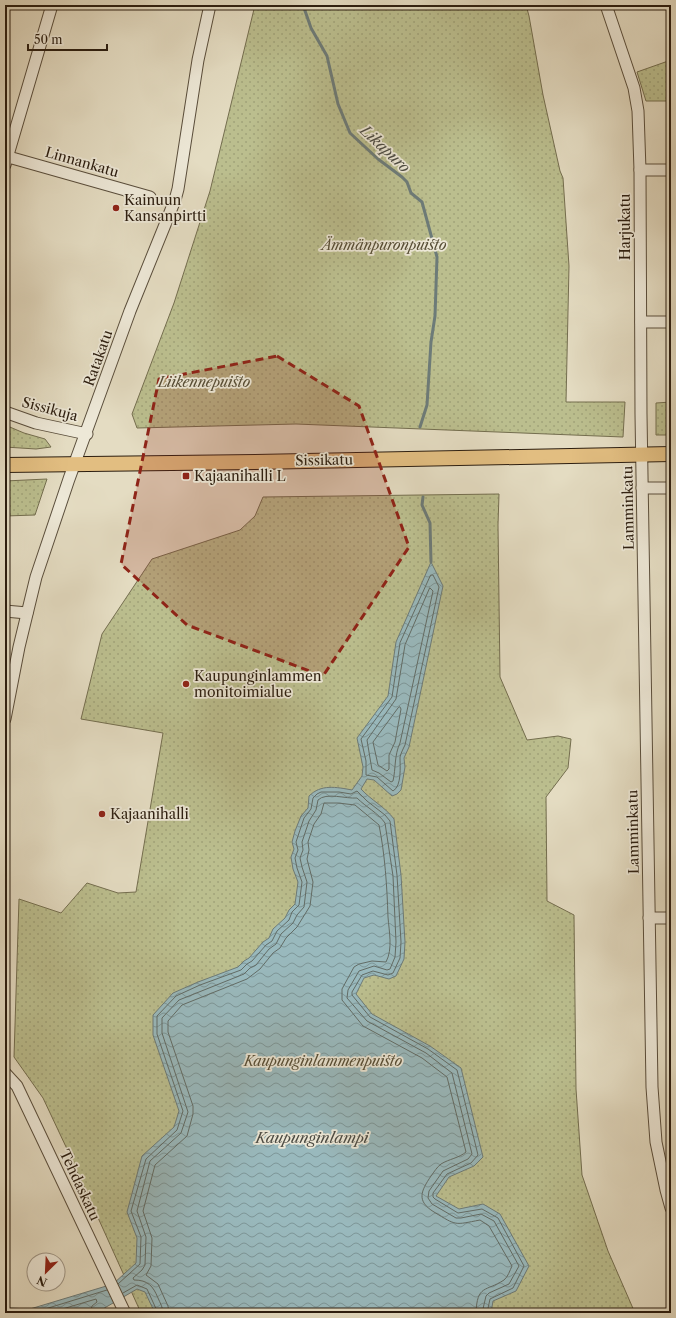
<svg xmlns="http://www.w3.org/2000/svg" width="676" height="1318" font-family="'Libre Caslon Text',serif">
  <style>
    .park { fill: url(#park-dots); stroke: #746e4f }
    .water { fill: url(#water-waves); stroke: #6d7b78 }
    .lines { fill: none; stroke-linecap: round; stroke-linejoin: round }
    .shore { stroke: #626c66; stroke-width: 1 }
    .stream { stroke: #6d7b78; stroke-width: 3 }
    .minor-casing { stroke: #5a4e3c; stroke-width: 13 }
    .major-casing { stroke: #2c1e10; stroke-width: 16 }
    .minor { stroke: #ede8d7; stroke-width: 11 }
    .major { stroke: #e2be81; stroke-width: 14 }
    .marked { fill: #8f2418; fill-opacity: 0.2; stroke: #8f2418; stroke-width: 3; stroke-dasharray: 8 5; stroke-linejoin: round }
    .poi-dot { fill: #8f2418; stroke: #ede8d7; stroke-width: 1.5 }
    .labels { text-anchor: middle; stroke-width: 3.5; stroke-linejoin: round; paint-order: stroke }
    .street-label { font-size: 14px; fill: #2c1e10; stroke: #ede8d7 }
    .poi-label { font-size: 14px; fill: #2c1e10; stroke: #ede8d7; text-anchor: start }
    .park-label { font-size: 14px; font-style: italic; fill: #574e36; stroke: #ede8d7 }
    .water-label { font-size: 15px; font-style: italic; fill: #4d4c44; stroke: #ede8d7 }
  </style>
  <defs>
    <pattern id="park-dots" width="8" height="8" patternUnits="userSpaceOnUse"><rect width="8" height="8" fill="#bbbe8e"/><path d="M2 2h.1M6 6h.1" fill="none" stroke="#a1a379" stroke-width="1.8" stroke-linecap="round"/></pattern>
    <pattern id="water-waves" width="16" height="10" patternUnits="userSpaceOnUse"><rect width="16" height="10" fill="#99b9bd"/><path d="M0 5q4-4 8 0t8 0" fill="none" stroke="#7d9698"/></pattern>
  </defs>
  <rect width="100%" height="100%" fill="#e4dcc2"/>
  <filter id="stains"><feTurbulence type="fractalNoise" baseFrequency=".005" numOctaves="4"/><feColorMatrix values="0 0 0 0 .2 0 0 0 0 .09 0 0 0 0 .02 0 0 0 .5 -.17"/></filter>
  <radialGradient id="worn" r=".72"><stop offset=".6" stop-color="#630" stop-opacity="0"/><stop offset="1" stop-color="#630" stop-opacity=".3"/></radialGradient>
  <!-- park -->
  <g class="park">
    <path d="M255 5H526L529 16 543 95 560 171 563 178 569 266 566 402H625L623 437 296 424 137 428 132 414 174 303 210 191Z"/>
    <path d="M671 60V101H646L637 72Z"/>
    <path d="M671 402V435H656V403Z"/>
    <path d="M5 425 24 433 45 439 51 447 36 449 5 447Z"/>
    <path d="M47 479 35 515 5 516V481Z"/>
    <path d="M499 494 498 525 500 677 527 740 558 736 571 739 568 768 546 797 547 901 574 915 576 1089 582 1175 608 1251 635 1313H141L67 1149 43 1098 14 1057 19 899 61 913 87 883 118 893 136 892 163 733 81 719 102 634 152 559 240 530 255 516 263 497Z"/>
  </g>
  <!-- water -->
  <path class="water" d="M431 562 443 586 409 747 404 758 405 767 401 790 397 794 392 796 374 780 367 779 361 789C371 800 385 807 394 819L401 875 405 942 404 959 396 976 389 979 374 975 364 978 356 994 372 1014 430 1046 461 1068 483 1157 474 1166 449 1177 436 1196 459 1209 483 1204 500 1214 529 1266 516 1291 493 1301 491 1313H155L145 1292 137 1289 96 1313H5L9 1308 30 1309 113 1284 136 1263 137 1238 127 1212 142 1156 174 1127 179 1111 153 1035V1015L173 993 198 982 238 967 244 961 249 958 263 942 269 938 273 929 285 918 289 910 295 904 298 882 293 869 291 857 294 849 292 842 295 831 301 816 308 808 309 796C321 784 336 787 352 790L362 776 363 767 357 738 388 696 396 642Z"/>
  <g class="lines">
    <!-- shore -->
    <g class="shore">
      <path d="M431 575H433L439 587 405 745C403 749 401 753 400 757 400 766 402 786 393 791L377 777 366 775V761L361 739 392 697 400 643Z"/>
      <path d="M430 588 433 591 400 743C394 756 396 768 393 781L391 782 379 773 372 770 367 740 396 699 405 645Z"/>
      <path d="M400 707 401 709 395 742 389 755V769L387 771 378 765 373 742 398 708Z"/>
      <path d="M118 1284 140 1264 141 1237 131 1211 146 1159 177 1130 183 1111 157 1034V1016L176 996 200 985 241 970 247 964 252 961 266 945 272 941 277 931 289 920 292 912 299 905 302 882 297 868 295 858 298 850 296 842 304 818 311 809 313 798 317 794 321 792H339L351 794 357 791 367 801 385 815 390 821 397 875 401 942 400 958 393 973 388 975 373 971 362 975 352 992V995L370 1017 428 1049 457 1070 478 1155 471 1163 447 1174 433 1193V1197L435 1199 458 1213 482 1209 498 1218 524 1266 513 1288 490 1299 487 1313"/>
      <path d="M123 1293 137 1285 147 1289 158 1313"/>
      <path d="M32 1313 107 1290"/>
      <path d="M49 1313 96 1299 97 1302 92 1306 90 1313"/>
      <path d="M163 1313C163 1307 160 1303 158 1298 153 1286 148 1280 134 1280L133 1278 142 1270 145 1265 146 1237 137 1211 150 1161 181 1133 188 1112 162 1033V1018L179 1000 244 974 250 968 256 965 269 949 276 944 281 934 293 923 297 915 304 907 307 882 302 867 300 858 303 850 302 842 309 821 316 810 318 800C326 792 346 799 357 798 366 807 378 813 385 823L393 876 396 942 395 957 390 969 387 970 374 966 359 971 348 990 347 998 367 1021 426 1053 452 1073 472 1154 468 1159 443 1171 429 1191 428 1198 432 1204 456 1218H461L481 1214 494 1221 519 1266 509 1284 489 1293 486 1296 482 1313"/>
      <path d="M169 1313 168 1306 158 1284 146 1275 151 1266 152 1238 143 1211 155 1165 187 1136 193 1114V1106L168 1032V1021L182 1005 247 979 260 969 273 953 280 948 286 938 297 927 310 906 313 882 307 859 309 850 308 842 314 824 321 814 324 803H338L355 805 379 825C385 855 387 886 388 917 389 931 393 949 386 962L372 961 359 964 354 967 342 989V1000L363 1026 422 1058 447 1077 466 1152C459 1158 449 1159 441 1164 437 1167 434 1172 431 1176 421 1191 416 1201 434 1212 457 1226 454 1225 480 1220L489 1226 512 1266C510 1270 508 1277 504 1280 486 1292 477 1284 476 1313"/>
    </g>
    <!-- stream -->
    <g class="stream">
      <path d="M303 5 311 28 327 56 338 104 350 133 378 159 402 177 407 182 411 193 422 202 437 257 435 316 431 342 427 405 420 427"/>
      <path d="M423 497 422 505 430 523 431 562"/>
    </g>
    <!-- minor casing -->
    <g class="minor-casing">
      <g id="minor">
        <path d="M606 5 634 88 638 111 640 170 641 414 652 1087 656 1142 666 1190 671 1208"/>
        <path d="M5 156 150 197"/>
        <path d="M5 165 52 5"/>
        <path d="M640 170H671"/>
        <path d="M641 322H671"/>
        <path d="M5 412 36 423 87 434"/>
        <path d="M642 488H671"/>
        <path d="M5 611 27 613"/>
        <path d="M5 719 19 647 36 577 69 479 130 311 175 200 178 189 198 60 210 5"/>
        <path d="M649 918H671"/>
        <path d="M5 1073 17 1086 125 1313"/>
      </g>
    </g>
    <!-- major casing -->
    <g class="major-casing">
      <path id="major" d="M5 465 255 462 671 454"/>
    </g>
    <!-- minor -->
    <use href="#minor" class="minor"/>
    <!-- major -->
    <use href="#major" class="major"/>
  </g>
  <!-- marked area -->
  <path class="marked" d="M277 356 359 406 409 547 323 676 187 625 121 564 159 379Z"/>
  <!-- markers -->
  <g class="poi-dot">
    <circle cx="116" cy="208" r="4"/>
    <rect x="182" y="472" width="8" height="8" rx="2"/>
    <circle cx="186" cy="684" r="4"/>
    <circle cx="102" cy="814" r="4"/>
  </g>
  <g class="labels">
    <!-- street labels -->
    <g class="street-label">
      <text transform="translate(82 162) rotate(16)" y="5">Linnankatu</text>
      <text transform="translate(625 227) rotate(-90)" y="5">Harjukatu</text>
      <text transform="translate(98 358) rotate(-70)" y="5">Ratakatu</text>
      <text transform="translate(50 409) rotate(15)" y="5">Sissikuja</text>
      <text transform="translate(324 460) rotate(-1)" y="5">Sissikatu</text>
      <text transform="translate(628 508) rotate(-91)" y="5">Lamminkatu</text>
      <text transform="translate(633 832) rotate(-91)" y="5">Lamminkatu</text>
      <text transform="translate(80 1185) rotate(65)" y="5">Tehdaskatu</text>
    </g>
    <!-- poi labels -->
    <g class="poi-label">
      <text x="124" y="205">Kainuun<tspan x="124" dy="16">Kansanpirtti</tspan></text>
      <text x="194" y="481">Kajaanihalli L</text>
      <text x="194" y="681">Kaupunginlammen<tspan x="194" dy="16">monitoimialue</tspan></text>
      <text x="110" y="819">Kajaanihalli</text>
    </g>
    <!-- park labels -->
    <g class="park-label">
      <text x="384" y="250">Ämmänpuronpuisto</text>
      <text x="204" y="387">Liikennepuisto</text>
      <text x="323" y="1066">Kaupunginlammenpuisto</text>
    </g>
    <!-- water labels -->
    <g class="water-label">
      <text transform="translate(385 149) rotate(43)" y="5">Likapuro</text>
      <text x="312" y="1143">Kaupunginlampi</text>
    </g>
  </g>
  <!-- margin -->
  <rect width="676" height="1318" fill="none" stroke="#e4dcc2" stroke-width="20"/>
  <rect x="6" y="6" width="664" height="1306" fill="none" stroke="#2c1e10" stroke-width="2"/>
  <rect x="10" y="10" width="656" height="1298" fill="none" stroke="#2c1e10"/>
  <!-- north arrow -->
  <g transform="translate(46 1272) rotate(204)"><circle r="19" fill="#ede8d7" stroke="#a09787"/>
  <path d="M0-3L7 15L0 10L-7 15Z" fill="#8f2418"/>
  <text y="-6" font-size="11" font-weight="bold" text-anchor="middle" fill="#2c1e10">N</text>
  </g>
  <!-- scale -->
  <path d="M28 44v6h79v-6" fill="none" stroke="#2c1e10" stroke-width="2"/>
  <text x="34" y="44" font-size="12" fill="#2c1e10" stroke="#ede8d7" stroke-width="3" paint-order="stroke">50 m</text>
  <rect width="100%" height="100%" filter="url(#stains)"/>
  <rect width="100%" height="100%" fill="url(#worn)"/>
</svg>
